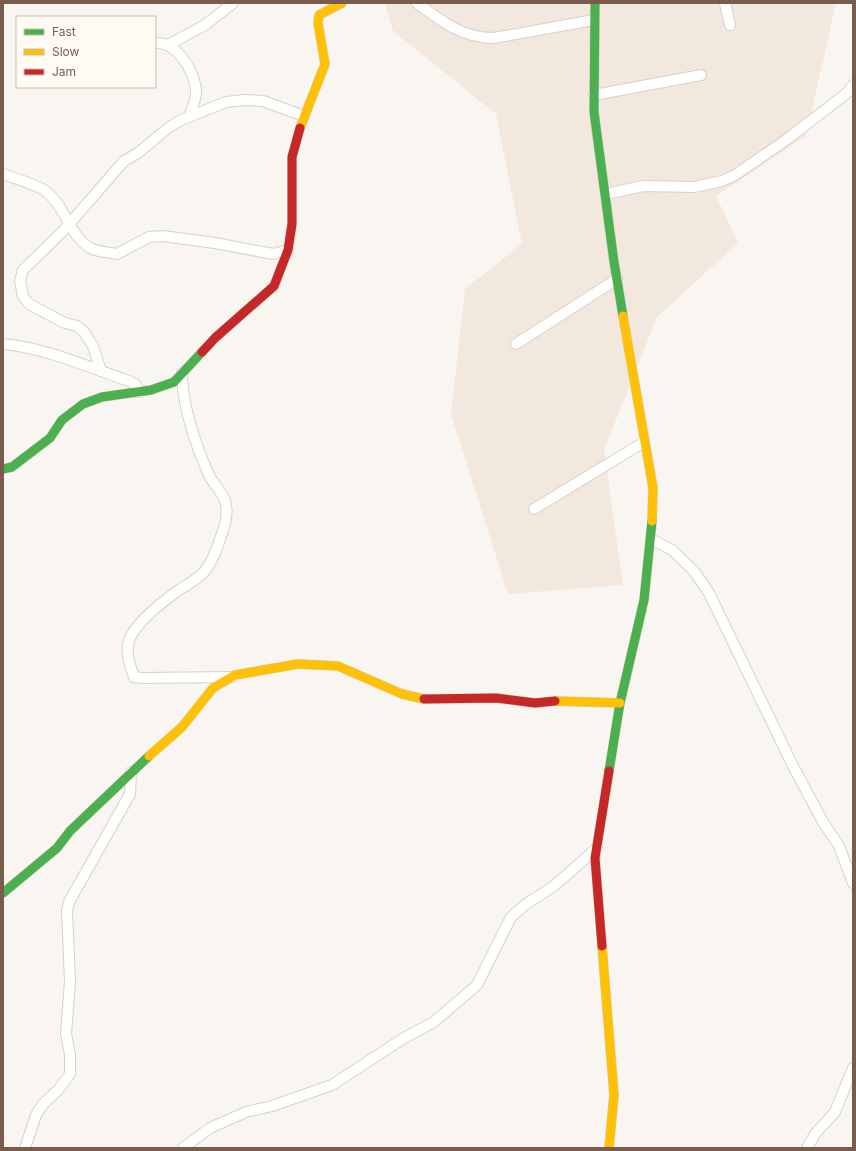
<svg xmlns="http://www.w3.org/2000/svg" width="856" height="1151" font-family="Inter,sans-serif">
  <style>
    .residential { fill: #f2e8de }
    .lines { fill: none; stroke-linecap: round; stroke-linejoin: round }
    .street-casing { stroke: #d7d1cb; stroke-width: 12 }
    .fast-casing { stroke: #d9d2cb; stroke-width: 10 }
    .slow-casing { stroke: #d9d2cb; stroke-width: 10 }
    .jam-casing { stroke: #d9d2cb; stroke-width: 10 }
    .street { stroke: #fefefd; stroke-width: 10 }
    .fast { stroke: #4caf50; stroke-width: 9 }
    .slow { stroke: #ffc107; stroke-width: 9 }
    .jam { stroke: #c62828; stroke-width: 9 }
  </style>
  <rect width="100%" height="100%" fill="#f9f5f0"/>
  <!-- residential -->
  <path class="residential" d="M385 3H836L806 136 716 196 738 243 657 317 604 450 623 585 508 594 451 414 465 289 522 244 496 114 393 31Z"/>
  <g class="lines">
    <!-- street casing -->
    <g class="street-casing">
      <g id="street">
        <path d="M417 3C441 21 462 38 494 38L594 20"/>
        <path d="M725 3 730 25"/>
        <path d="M155 43C177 41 193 70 196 89 197 98 192 108 189 117"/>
        <path d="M168 45 205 25 233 3"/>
        <path d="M594 95 701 75"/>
        <path d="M3 174C16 179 32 183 44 190 65 204 68 234 90 248 97 252 109 252 117 254L149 237 163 236 215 243 273 254 288 250"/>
        <path d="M606 194 643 186 694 187 722 181 735 175 786 140 847 93 853 85"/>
        <path d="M3 344C46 348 88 367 129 381L135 384 140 392"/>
        <path d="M516 344 617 279"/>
        <path d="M101 371 93 346 84 332 77 326 65 323 29 304 23 296 20 281 23 270 64 230 124 161 138 153 168 128 181 120 226 102 245 100 263 101 304 116"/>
        <path d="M182 373C182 405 196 446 209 475 213 484 222 491 225 501 229 512 224 529 220 539 216 552 211 565 202 574 196 580 187 585 179 590 165 600 139 620 131 636 124 649 129 663 134 677L142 678 232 677"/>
        <path d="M534 509 644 442"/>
        <path d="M651 539 672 550 694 571 709 593 793 766 823 822 839 846 853 883"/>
        <path d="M25 1148 36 1115 43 1104 58 1090 70 1074V1055L66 1034 70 981 67 911 69 902 130 794 131 772"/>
        <path d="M183 1148 210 1128 246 1112 272 1106 332 1085 404 1038 434 1022 477 985 511 917 526 904 554 886 597 848"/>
        <path d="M807 1148 815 1134 835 1112 853 1068"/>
      </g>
    </g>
    <!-- fast casing -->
    <g class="fast-casing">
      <g id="fast">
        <path d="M595 3 594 112 614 262 623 316"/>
        <path d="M3 469 12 467 50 438 62 420 83 404 102 397 151 390 174 382 202 352"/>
        <path d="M609 771 620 703 644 600 652 521"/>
        <path d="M3 893 57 848 70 831 149 756"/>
      </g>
    </g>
    <!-- slow casing -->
    <g class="slow-casing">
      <g id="slow">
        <path d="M300 128 325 64 318 23 319 15 342 3"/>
        <path d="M623 316 653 488 652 521"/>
        <path d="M555 701 620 703"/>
        <path d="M149 756 182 727 213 688 235 675 298 664 338 666 402 694 424 699"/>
        <path d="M602 946 614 1095 609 1148"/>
      </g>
    </g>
    <!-- jam casing -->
    <g class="jam-casing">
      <g id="jam">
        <path d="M202 352 215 338 274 286 288 250 292 224V157L300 128"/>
        <path d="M424 699 496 698 535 703 555 701"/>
        <path d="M602 946 595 858 609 771"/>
      </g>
    </g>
    <!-- street -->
    <use href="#street" class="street"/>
    <!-- fast -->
    <use href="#fast" class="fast"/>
    <!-- slow -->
    <use href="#slow" class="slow"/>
    <!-- jam -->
    <use href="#jam" class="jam"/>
  </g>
  <!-- border -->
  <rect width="856" height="1151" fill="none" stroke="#7a5c4d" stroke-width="8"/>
  <!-- legend -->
  <rect x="16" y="16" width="140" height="72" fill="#fffaf3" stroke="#cabbb1"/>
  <rect x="24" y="29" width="20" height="6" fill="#4caf50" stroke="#cabbb1"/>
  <text x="52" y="36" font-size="12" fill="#7a5c4d">Fast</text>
  <rect x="24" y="49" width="20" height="6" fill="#ffc107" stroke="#cabbb1"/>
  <text x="52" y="56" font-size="12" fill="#7a5c4d">Slow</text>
  <rect x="24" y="69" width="20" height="6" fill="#c62828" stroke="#cabbb1"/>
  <text x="52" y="76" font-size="12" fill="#7a5c4d">Jam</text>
</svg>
